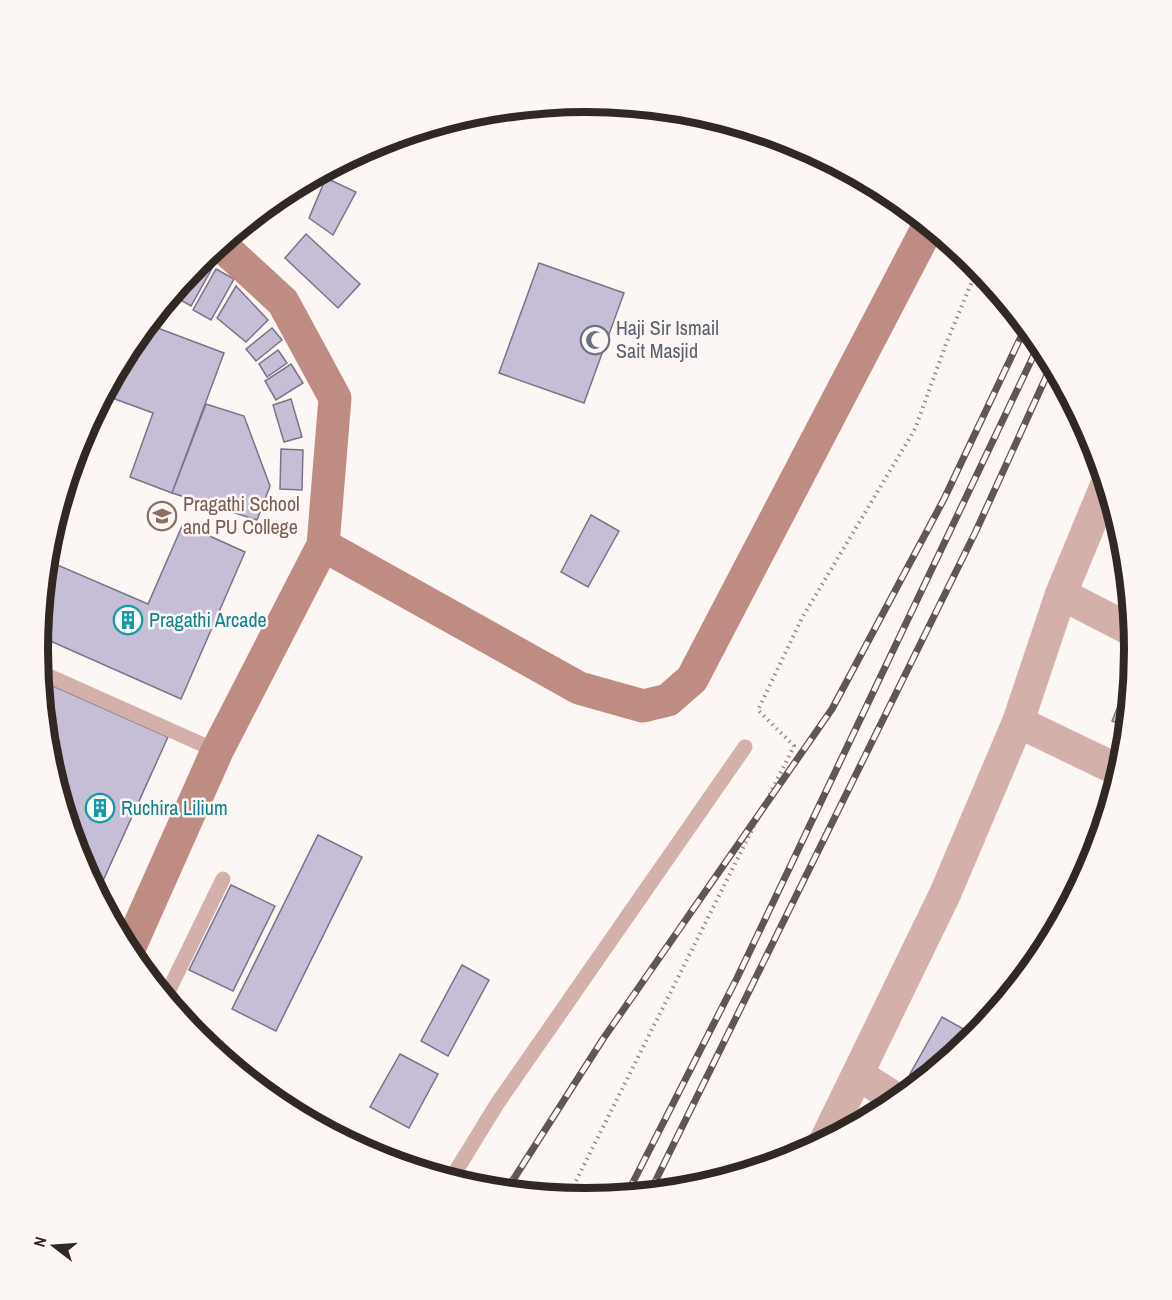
<svg xmlns="http://www.w3.org/2000/svg" width="1172" height="1300" font-family="'Archivo Narrow',sans-serif">
  <style>
    .building { fill: #c5bed6; stroke: #7a7389; stroke-width: 1.5 }
    .lines { fill: none; stroke-linecap: round; stroke-linejoin: round }
    .path { stroke: #948d89; stroke-width: 4; stroke-dasharray: 1.5 4.5; stroke-linecap: butt }
    .lane { stroke: #d3b0aa; stroke-width: 15 }
    .street { stroke: #d3b0aa; stroke-width: 32 }
    .secondary { stroke: #bf8c83; stroke-width: 33 }
    .rail-casing { stroke: #605752; stroke-width: 7 }
    .rail { stroke: #fcf7f4; stroke-width: 4.5; stroke-dasharray: 14; stroke-linecap: butt }
    .labels { text-anchor: middle; stroke-width: 5; stroke-linejoin: round; paint-order: stroke }
    .worship-label { font-size: 20px; fill: #5b616d; stroke: #fcf7f4; text-anchor: start }
    .education-label { font-size: 20px; fill: #785e54; stroke: #fcf7f4; text-anchor: start }
    .culture-label { font-size: 20px; fill: #0d838f; stroke: #fcf7f4; text-anchor: start }
    .rim { fill: none; stroke: #322823; stroke-width: 8 }
  </style>
  <rect width="100%" height="100%" fill="#fcf7f4"/>
  <!-- building -->
  <g class="building">
    <path d="M326 178 356 192 333 235 309 218Z"/>
    <path d="M306 234 360 284 338 308 285 258Z"/>
    <path d="M204 257 215 263 191 306 172 295Z"/>
    <path d="M539 263 624 293 584 403 499 373Z"/>
    <path d="M216 269 234 279 211 320 193 310Z"/>
    <path d="M236 286 268 320 246 342 217 318Z"/>
    <path d="M147 324 224 353 172 493 130 477 153 413 104 395 130 345Z"/>
    <path d="M272 328 282 340 256 361 246 349Z"/>
    <path d="M278 350 287 363 267 377 259 364Z"/>
    <path d="M291 364 303 383 276 400 265 381Z"/>
    <path d="M291 399 302 437 284 442 273 405Z"/>
    <path d="M206 404 244 416 270 486 257 520 172 493Z"/>
    <path d="M281 449 303 450 302 490 280 489Z"/>
    <path d="M591 515 619 531 588 587 561 572Z"/>
    <path d="M183 524 245 552 181 699 39 636 46 560 148 604Z"/>
    <path d="M1133 668 1127 726 1112 721Z"/>
    <path d="M40 680 168 737 97 894 79 860 48 757Z"/>
    <path d="M318 835 362 857 276 1031 232 1009Z"/>
    <path d="M231 885 275 906 233 991 189 970Z"/>
    <path d="M462 965 489 980 448 1056 421 1041Z"/>
    <path d="M942 1017 976 1036 922 1080 910 1074Z"/>
    <path d="M400 1054 438 1074 409 1128 370 1107Z"/>
  </g>
  <g class="lines">
    <!-- path -->
    <path class="path" d="M568 1197 794 746 758 710 802 618 915 429 946 344 978 267"/>
    <!-- lane -->
    <g class="lane">
      <path d="M40 672 217 751"/>
      <path d="M165 998 223 879"/>
      <path d="M451 1179 497 1104 745 747"/>
    </g>
    <!-- street -->
    <g class="street">
      <path d="M1061 594 1133 631"/>
      <path d="M1018 722 1120 771"/>
      <path d="M859 1075 898 1100"/>
      <path d="M825 1141 945 894 1018 722 1061 594 1106 485"/>
    </g>
    <!-- secondary -->
    <g class="secondary">
      <path d="M323 545 579 688 643 706 668 700 692 679 929 225"/>
      <path d="M128 951 217 751 323 545 335 398 283 302 220 244"/>
    </g>
    <!-- rail casing -->
    <g class="rail-casing">
      <g id="rail">
        <path d="M506 1191 603 1039 832 709 944 499 1026 326"/>
        <path d="M650 1192 975 533 1052 364"/>
        <path d="M627 1194 737 978 1040 342"/>
      </g>
    </g>
    <!-- rail -->
    <use href="#rail" class="rail"/>
  </g>
  <!-- icons -->
  <defs>
    <g id="mosque-ring" transform="scale(1.5)"><circle r="9.5" fill="#fcf7f4" stroke="#6b7280" stroke-width="1.5"/><path d="M3.5-4.9A6 6 0 1 0 3.5 4.9A5 5 0 1 1 3.5-4.9Z" fill="#6b7280"/></g>
    <g id="school-ring" transform="scale(1.5)"><circle r="9.5" fill="#fcf7f4" stroke="#8d6e63" stroke-width="1.5"/><path d="M0-5L7-2L0 1L-7-2ZM-4 1L0 2.5L4 1V4Q0 6-4 4Z" fill="#8d6e63"/></g>
    <g id="building-ring" transform="scale(1.5)"><circle r="9.5" fill="#fcf7f4" stroke="#0f9aa8" stroke-width="1.5"/><path d="M-4-6H4V6H1V3H-1V6H-4ZM-2.5-4.3h1.7v1.8h-1.7ZM.8-4.3h1.7v1.8H.8ZM-2.5-1h1.7V.8h-1.7ZM.8-1h1.7V.8H.8Z" fill="#0f9aa8"/></g>
  </defs>
  <g fill-rule="evenodd">
    <use href="#mosque-ring" x="595" y="340"/>
    <use href="#school-ring" x="162" y="516"/>
    <use href="#building-ring" x="128" y="620"/>
    <use href="#building-ring" x="100" y="808"/>
  </g>
  <g class="labels">
    <!-- worship labels -->
    <g class="worship-label">
      <text x="616" y="335">Haji Sir Ismail<tspan x="616" dy="23">Sait Masjid</tspan></text>
    </g>
    <!-- education labels -->
    <g class="education-label">
      <text x="183" y="511">Pragathi School<tspan x="183" dy="23">and PU College</tspan></text>
    </g>
    <!-- culture labels -->
    <g class="culture-label">
      <text x="149" y="627">Pragathi Arcade</text>
      <text x="121" y="815">Ruchira Lilium</text>
    </g>
  </g>
  <!-- crop -->
  <path d="M0 0H1172V1300H0ZM48 650a538 538 0 1 1 1076 0a538 538 0 1 1-1076 0Z" fill="#fcf7f4" fill-rule="evenodd"/>
  <path class="rim" d="M48 650a538 538 0 1 1 1076 0a538 538 0 1 1-1076 0Z"/>
  <!-- north arrow -->
  <g transform="translate(54 1246) rotate(287)" stroke="#fcf7f4" stroke-width="4.5" paint-order="stroke">
  <path d="M0-4.5L10 22L0 15L-10 22Z" fill="#322823"/>
  <text y="-9" font-size="16" font-weight="bold" text-anchor="middle" fill="#322823">N</text>
  </g>
</svg>
